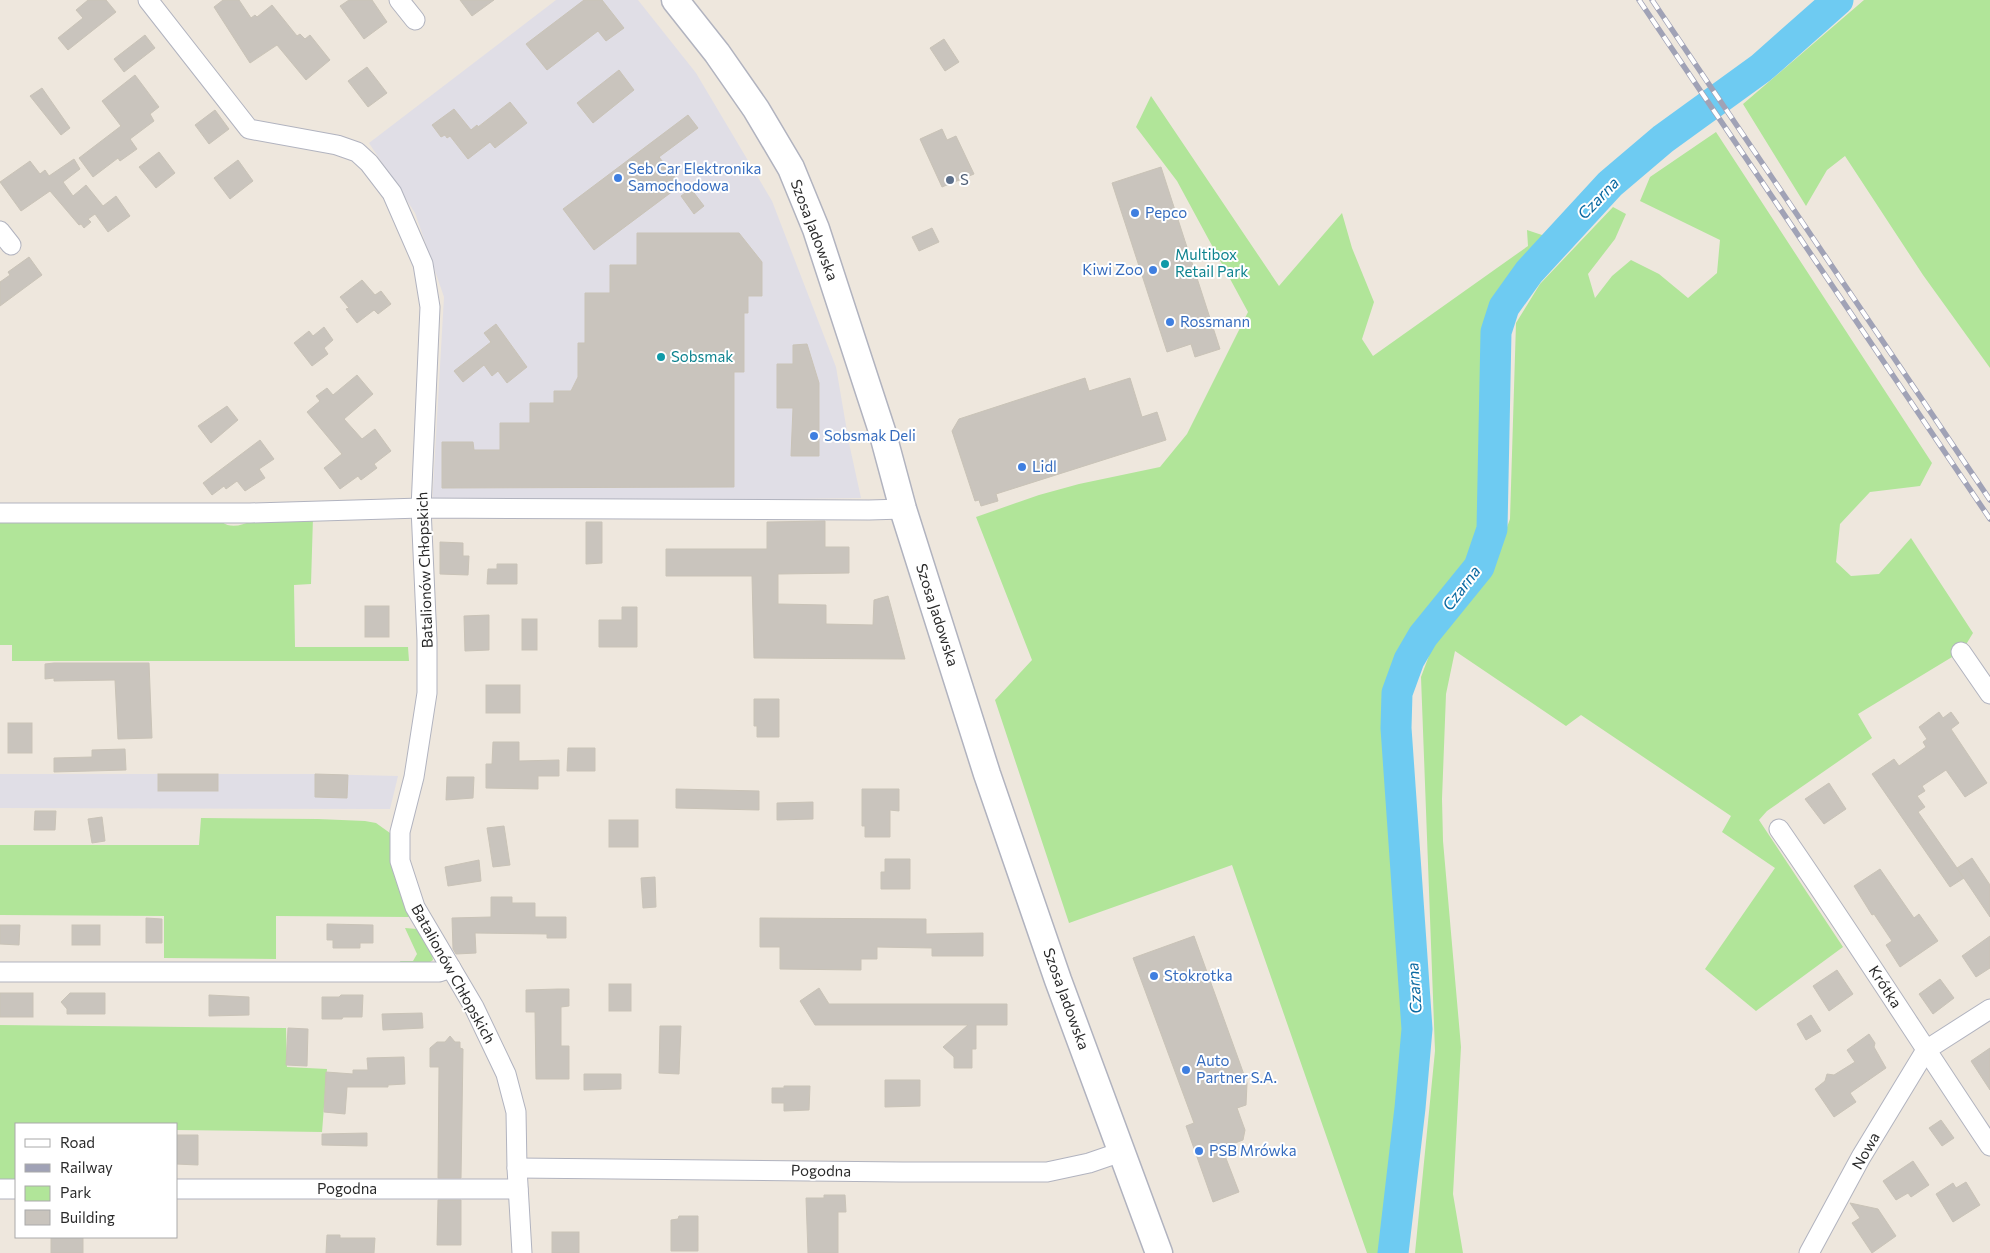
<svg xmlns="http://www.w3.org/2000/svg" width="1990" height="1253" font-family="Commissioner,sans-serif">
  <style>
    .industrial { fill: #e0dee6 }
    .green { fill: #b1e599 }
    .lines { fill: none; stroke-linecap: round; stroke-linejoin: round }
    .river { stroke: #6ecbf2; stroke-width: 31 }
    .building { fill: #c9c4bd; stroke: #c9c3b7 }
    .minor-casing { stroke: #b1b3bf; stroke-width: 21 }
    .secondary-casing { stroke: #b1b3bf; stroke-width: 29 }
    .minor { stroke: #fff; stroke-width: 19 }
    .secondary { stroke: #fff; stroke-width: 26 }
    .rail-casing { stroke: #a0a2b6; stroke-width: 5.5 }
    .rail { stroke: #fff; stroke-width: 4; stroke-dasharray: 11; stroke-linecap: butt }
    .shop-dot { fill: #3f7fe0; stroke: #fff; stroke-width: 2 }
    .service-dot { fill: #5c6f8a; stroke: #fff; stroke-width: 2 }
    .culture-dot { fill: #0f9aa8; stroke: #fff; stroke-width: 2 }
    .labels { text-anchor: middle; stroke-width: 4; stroke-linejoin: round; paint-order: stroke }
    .shop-label { font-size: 15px; fill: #366cbe; stroke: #fff; text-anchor: start }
    .service-label { font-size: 15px; fill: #4e5e75; stroke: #fff; text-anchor: start }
    .street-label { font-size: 15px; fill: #2b2b2b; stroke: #fff }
    .culture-label { font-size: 15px; fill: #0d838f; stroke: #fff; text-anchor: start }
    .water-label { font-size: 16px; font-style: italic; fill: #0a69a1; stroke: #fff }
  </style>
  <rect width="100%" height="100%" fill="#eee7dd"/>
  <!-- industrial -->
  <g class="industrial">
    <path d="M556 0H638L696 73 772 201 836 367 849 443 861 498 432 505 444 297 415 213 369 143Z"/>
    <path d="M0 774H315L398 776 390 809 0 808Z"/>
  </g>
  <!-- green -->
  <g class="green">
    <path d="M1864 0H1990V368L1923 275 1845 156 1827 170 1806 206 1743 104Z"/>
    <path d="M1151 96 1279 286 1342 213 1352 248 1374 302 1362 339 1373 356 1528 246 1527 230 1551 238 1497 301 1487 325 1482 527 1472 558 1418 622 1401 653 1389 689 1387 728 1408 1029 1387 1253H1367L1232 865 1069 923 995 700 1032 660 976 517 1039 495 1079 484 1160 467 1187 434 1248 312 1177 181 1136 127Z"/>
    <path d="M1716 132 1932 463 1920 486 1870 492 1840 524 1836 562 1851 576 1879 574 1911 538 1973 633 1962 651 1858 714 1872 738 1767 811 1759 820 1843 947 1756 1011 1705 969 1775 868 1722 832 1731 816 1581 715 1566 726 1455 651 1446 694 1442 799 1443 841 1461 1047 1453 1194 1463 1253H1415L1435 1051 1421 677 1436 637 1496 557 1510 519 1516 323 1540 284 1613 207 1626 214 1615 239 1588 274 1595 298 1612 276 1631 260 1659 274 1688 298 1717 273 1720 240 1640 201 1650 177Z"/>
    <path d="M313 517 311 584 294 585 295 647H408L409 661H12V645H0V519L222 522C231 529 242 525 252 521Z"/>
    <path d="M201 818 318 819 365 821 376 823 390 833V860L409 917 276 916V959L164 958V916L0 915V845H199Z"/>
    <path d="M405 928 417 929 431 949 433 960 427 964 401 965 400 961H413L417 954Z"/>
    <path d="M0 1025 286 1028 287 1067 327 1069 322 1132 176 1130V1124H16V1181H0Z"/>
  </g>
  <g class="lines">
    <!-- river -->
    <path class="river" d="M1393 1253 1410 1108 1417 1029 1396 728 1397 693 1409 660 1423 636 1479 567 1492 529 1496 332 1504 307 1529 272 1610 184 1663 139 1761 68 1838 0"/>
  </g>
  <!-- building -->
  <g class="building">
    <path d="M88 0H106L116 12 68 50 58 38 83 18 76 10Z"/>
    <path d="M223 0H239L251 18 255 15 257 17 272 5 297 36 300 34 305 39 310 35 330 60 306 80 277 45 250 63 214 7Z"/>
    <path d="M349 0H372L387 22 364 39 340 6Z"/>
    <path d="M460 0H494L472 16Z"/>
    <path d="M584 0H602L624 28 606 41 598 31 547 70 526 44Z"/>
    <path d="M145 35 155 48 124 72 114 59Z"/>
    <path d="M944 39 959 62 945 71 930 48Z"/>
    <path d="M367 67 387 93 368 107 348 81Z"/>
    <path d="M619 70 634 90 593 123 577 103Z"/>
    <path d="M135 75 159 107 150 114 154 121 130 139 137 149 120 161 118 158 93 177 79 158 121 126 102 101Z"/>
    <path d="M42 88 70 128 61 135 30 96Z"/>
    <path d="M510 102 527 123 495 148 490 142 468 159 450 136 447 138 445 135 441 137 432 125 454 109 471 130 477 125 478 127Z"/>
    <path d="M215 110 229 129 209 144 195 125Z"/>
    <path d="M688 115 698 128 659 157 681 185 594 250 563 209Z"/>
    <path d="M942 129 947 140 956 136 974 174 942 187 920 139Z"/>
    <path d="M159 152 175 173 156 188 139 167Z"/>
    <path d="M74 159 80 169 63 182 73 196 86 185 103 206 116 196 130 216 108 232 95 214 88 219 91 222 84 228 81 224 79 225 50 191 21 211 0 182 30 161 40 174 45 170 49 176Z"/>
    <path d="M238 160 253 181 230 199 214 178Z"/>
    <path d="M1161 167 1220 349 1195 357 1191 344 1167 352 1112 183Z"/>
    <path d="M691 189 704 206 694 214 681 196Z"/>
    <path d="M932 228 939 242 919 251 912 237Z"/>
    <path d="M637 233H739L762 262V296H748V313H744V372H734V487L442 488V442H473L474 450H500V423H530V403H554V391H571L578 377V343H585V293H610V265H637Z"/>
    <path d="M29 257 42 275 0 306V282L10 275 8 272Z"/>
    <path d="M362 280 375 295 381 291 391 304 378 314 374 310 357 323 346 309 349 308 340 297Z"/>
    <path d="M496 324 527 367 507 383 498 371 492 376 484 365 463 382 454 371 491 342 484 333Z"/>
    <path d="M324 327 333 340 324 348 328 354 312 366 294 343 309 331 313 336Z"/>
    <path d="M807 344 819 383V456H791L793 408H777V364H793V345Z"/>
    <path d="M357 375 373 394 344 419 362 439 375 429 391 451 374 464 377 468 361 480 358 476 340 489 324 468 342 454 307 412 320 401 316 396 327 388 333 395Z"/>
    <path d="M1085 378 1089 391 1130 378 1142 417 1157 412 1166 440 996 494 998 501 981 506 979 500 975 501 952 431 959 419Z"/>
    <path d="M227 406 238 420 211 443 198 426Z"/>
    <path d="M260 440 274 459 259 469 265 478 245 491 237 481 226 489 224 486 212 495 203 483Z"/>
    <path d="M825 521V547H849V573L778 574V604L826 605V624L873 625 874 600 888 596 905 659 754 658 752 576H666V549H767V522Z"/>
    <path d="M586 522H602V563L586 564Z"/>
    <path d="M440 542 463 543V556H469L468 575 440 574Z"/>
    <path d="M497 564H517V584H487L488 569H497Z"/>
    <rect x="365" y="606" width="24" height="31"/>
    <path d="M622 607H637V647H599V620H622Z"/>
    <path d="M489 615V650L465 651 464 616Z"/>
    <rect x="522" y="619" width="15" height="31"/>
    <path d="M54 663H149L152 738 118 739 115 680 54 681V678L45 679V664Z"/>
    <rect x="486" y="685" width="34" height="28"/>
    <path d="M754 699H779V737H757V726H754Z"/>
    <path d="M1939 712 1943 718 1951 712 1959 723 1951 729 1987 783 1965 797 1946 770 1922 786 1925 791 1917 796 1925 807 1918 812 1964 878 1950 887 1872 774 1894 759 1899 766 1926 747 1923 742 1927 739 1919 727Z"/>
    <rect x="8" y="723" width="24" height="30"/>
    <path d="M493 742H519V761L559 760V776H538V789L486 788V764H492Z"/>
    <path d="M568 748H595V771H567Z"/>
    <path d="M125 749 126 770 54 772V758L92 757V750Z"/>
    <rect x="158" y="774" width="60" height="17"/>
    <path d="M315 774 348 775 347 798 315 797Z"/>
    <path d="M447 777H474L473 798 446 800Z"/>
    <path d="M1829 783 1846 809 1824 824 1805 799Z"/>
    <path d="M676 789 759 791V810L676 808Z"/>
    <path d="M862 789H899V811L890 810V837H865V826H862Z"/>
    <path d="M813 802V819L777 820V803Z"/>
    <path d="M35 811H56L55 830H34Z"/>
    <path d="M102 817 105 841 92 843 88 819Z"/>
    <rect x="609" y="820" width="29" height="27"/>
    <path d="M504 826 510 865 493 867 487 828Z"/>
    <path d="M1972 858 1990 885V917L1957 868Z"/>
    <path d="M885 859H910V889H881V872H885Z"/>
    <path d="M479 860 481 881 448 886 445 867Z"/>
    <path d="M1880 869 1914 918 1919 914 1938 941 1900 967 1886 945 1892 941 1874 914 1872 915 1854 886Z"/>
    <path d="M655 877 656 907 643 908 641 878Z"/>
    <path d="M491 897H512V903H535V917H566V938H547V934L475 933 476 953 456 954 453 949 452 918 491 917Z"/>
    <path d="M146 918 162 919V943H146Z"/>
    <path d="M760 918 926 919V934L983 933V956H932V948L877 947V959H861V970L780 969V947H760Z"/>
    <path d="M327 924 373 925V943H360V948H333V940H327Z"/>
    <path d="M0 925H20L19 945 0 944Z"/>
    <rect x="72" y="925" width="28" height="20"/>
    <path d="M1194 936 1247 1083 1246 1105 1237 1108 1245 1130 1243 1140 1222 1148 1239 1192 1213 1202 1186 1126 1194 1123 1133 958Z"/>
    <path d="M1990 936V968L1976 977 1962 956Z"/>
    <path d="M1837 970 1853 994 1829 1011 1813 986Z"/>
    <path d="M1940 979 1954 998 1933 1014 1919 994Z"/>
    <rect x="609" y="984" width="22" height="27"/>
    <path d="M819 988 829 1004H1007V1025H976V1049H972V1068H954V1057L943 1047 968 1025H815L800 1001Z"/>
    <path d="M558 989H569V1006L561 1007V1046H569V1079H536L535 1012H526V990Z"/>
    <rect x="0" y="993" width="33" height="24"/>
    <path d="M70 993H105V1014H67V1009L61 1002Z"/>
    <path d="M209 995 249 997V1015L209 1016Z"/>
    <path d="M341 995H363L362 1017H343L342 1019H322V997H339Z"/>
    <path d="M422 1013 423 1028 383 1030 382 1014Z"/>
    <path d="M1811 1015 1821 1031 1806 1040 1797 1024Z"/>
    <path d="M660 1026H681L679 1074 659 1073Z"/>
    <path d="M288 1028 308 1029 307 1066 286 1065Z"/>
    <path d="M1869 1034 1875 1043 1874 1047 1886 1068 1850 1093 1856 1102 1834 1117 1815 1089 1825 1081 1827 1074 1834 1075 1855 1062 1847 1050Z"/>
    <path d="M450 1036 455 1042H460V1048L463 1049 461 1178H438L439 1067H430V1048L437 1042H445Z"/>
    <path d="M1990 1048V1090L1971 1061Z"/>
    <path d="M404 1057 405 1084 388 1085V1087H347L345 1114 324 1112 326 1072 353 1074V1070H368L367 1058Z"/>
    <path d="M584 1074H621V1089L584 1090Z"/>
    <path d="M885 1080H920V1106L885 1107Z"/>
    <path d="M784 1086H810L809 1110 784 1111V1103H772V1088H784Z"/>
    <path d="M1941 1120 1954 1138 1942 1146 1929 1128Z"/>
    <path d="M367 1133V1146L322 1145V1134Z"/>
    <path d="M176 1135H198V1165L176 1164Z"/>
    <path d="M1913 1161 1929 1185 1911 1197 1908 1193 1896 1200 1883 1181Z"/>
    <path d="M1966 1182 1980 1205 1953 1222 1936 1194 1953 1183 1956 1188Z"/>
    <path d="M824 1195H845L846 1212H838V1253H808L806 1198H824Z"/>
    <path d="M438 1200H461V1245H437Z"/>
    <path d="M1850 1203 1878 1209 1896 1236 1872 1253 1852 1223 1860 1218Z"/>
    <path d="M679 1216H698V1251H671V1220L678 1219Z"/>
    <rect x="552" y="1232" width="27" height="21"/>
    <path d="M327 1235H340V1238H375L374 1253H326Z"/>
    <rect x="51" y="1237" width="32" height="16"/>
  </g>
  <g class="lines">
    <!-- minor casing -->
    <g class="minor-casing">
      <g id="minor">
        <path d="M148 0 249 129 337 145 357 152 369 163 392 193 423 264 430 307 421 508 427 640V693L414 777 400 832V861L415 907 474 1007 506 1074 516 1112 517 1168 522 1253"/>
        <path d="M399 0 415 20"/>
        <path d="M0 231 11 245"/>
        <path d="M0 513H250L421 508 869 510 903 509"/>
        <path d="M1961 652 1990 694"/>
        <path d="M1779 829C1851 933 1919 1040 1990 1146"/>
        <path d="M0 972H439L451 968"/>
        <path d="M517 1168 902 1172H1047L1089 1163 1121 1152"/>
        <path d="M0 1189H16"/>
        <path d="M176 1189H518"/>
        <path d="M1809 1253 1861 1157 1926 1050 1990 1009"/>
      </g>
    </g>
    <!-- secondary casing -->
    <g class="secondary-casing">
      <path id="secondary" d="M675 0 717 53 756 109 791 168 816 229 882 431 903 509 987 774 1058 980 1159 1253"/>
    </g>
    <!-- minor -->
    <use href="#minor" class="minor"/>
    <!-- secondary -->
    <use href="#secondary" class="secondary"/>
    <!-- rail casing -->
    <g class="rail-casing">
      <g id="rail">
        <path d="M1639 0 1990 519"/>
        <path d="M1652 0 1990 500"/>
      </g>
    </g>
    <!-- rail -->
    <use href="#rail" class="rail"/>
  </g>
  <!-- markers -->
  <g class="shop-dot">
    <circle cx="618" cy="178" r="5"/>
    <circle cx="1135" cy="213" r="5"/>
    <circle cx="1153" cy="270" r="5"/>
    <circle cx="1170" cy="322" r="5"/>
    <circle cx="814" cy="436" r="5"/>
    <circle cx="1022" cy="467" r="5"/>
    <circle cx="1154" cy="976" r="5"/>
    <circle cx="1186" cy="1070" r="5"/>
    <circle cx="1199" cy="1151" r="5"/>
  </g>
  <circle class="service-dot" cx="950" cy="180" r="5"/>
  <g class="culture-dot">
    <circle cx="1165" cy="264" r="5"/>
    <circle cx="661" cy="357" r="5"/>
  </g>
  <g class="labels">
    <!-- shop labels -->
    <g class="shop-label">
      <text x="628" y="174">Seb Car Elektronika<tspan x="628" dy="17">Samochodowa</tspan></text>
      <text x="1145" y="218">Pepco</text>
      <text x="1143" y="275" text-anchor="end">Kiwi Zoo</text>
      <text x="1180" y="327">Rossmann</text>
      <text x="824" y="441">Sobsmak Deli</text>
      <text x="1032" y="472">Lidl</text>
      <text x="1164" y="981">Stokrotka</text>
      <text x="1196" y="1066">Auto<tspan x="1196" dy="17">Partner S.A.</tspan></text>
      <text x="1209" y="1156">PSB Mrówka</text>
    </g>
    <!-- service labels -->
    <g class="service-label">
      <text x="960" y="185">S</text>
    </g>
    <!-- street labels -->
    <g class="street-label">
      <text transform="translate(814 230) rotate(69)" y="5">Szosa Jadowska</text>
      <text transform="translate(425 570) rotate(-92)" y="5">Batalionów Chłopskich</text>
      <text transform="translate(937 615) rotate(72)" y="5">Szosa Jadowska</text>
      <text transform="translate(453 974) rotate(61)" y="5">Batalionów Chłopskich</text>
      <text transform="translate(1885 987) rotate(57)" y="5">Krótka</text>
      <text transform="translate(1066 999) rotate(70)" y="5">Szosa Jadowska</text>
      <text transform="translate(1866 1151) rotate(-60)" y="5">Nowa</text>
      <text transform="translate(821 1171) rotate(1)" y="5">Pogodna</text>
      <text x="347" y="1194">Pogodna</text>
    </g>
    <!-- culture labels -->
    <g class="culture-label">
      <text x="1175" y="260">Multibox<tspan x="1175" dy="17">Retail Park</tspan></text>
      <text x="671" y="362">Sobsmak</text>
    </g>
    <!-- water labels -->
    <g class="water-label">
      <text transform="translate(1598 198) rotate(-46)" y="6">Czarna</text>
      <text transform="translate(1461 588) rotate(-53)" y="6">Czarna</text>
      <text transform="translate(1414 988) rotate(-94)" y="6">Czarna</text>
    </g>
  </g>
  <!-- legend -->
  <rect x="15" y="1123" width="162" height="115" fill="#ffffff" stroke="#aaaaaa"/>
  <rect x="25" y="1139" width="25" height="8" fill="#ffffff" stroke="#aaaaaa"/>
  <text x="60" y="1148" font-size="15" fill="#2b2b2b">Road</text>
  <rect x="25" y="1164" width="25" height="8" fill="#a0a2b6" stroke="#aaaaaa"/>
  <text x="60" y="1173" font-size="15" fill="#2b2b2b">Railway</text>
  <rect x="25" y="1186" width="25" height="15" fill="#b1e599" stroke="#aaaaaa"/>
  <text x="60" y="1198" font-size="15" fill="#2b2b2b">Park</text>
  <rect x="25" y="1210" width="25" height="15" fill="#c9c4bd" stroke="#aaaaaa"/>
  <text x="60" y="1223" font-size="15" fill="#2b2b2b">Building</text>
</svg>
